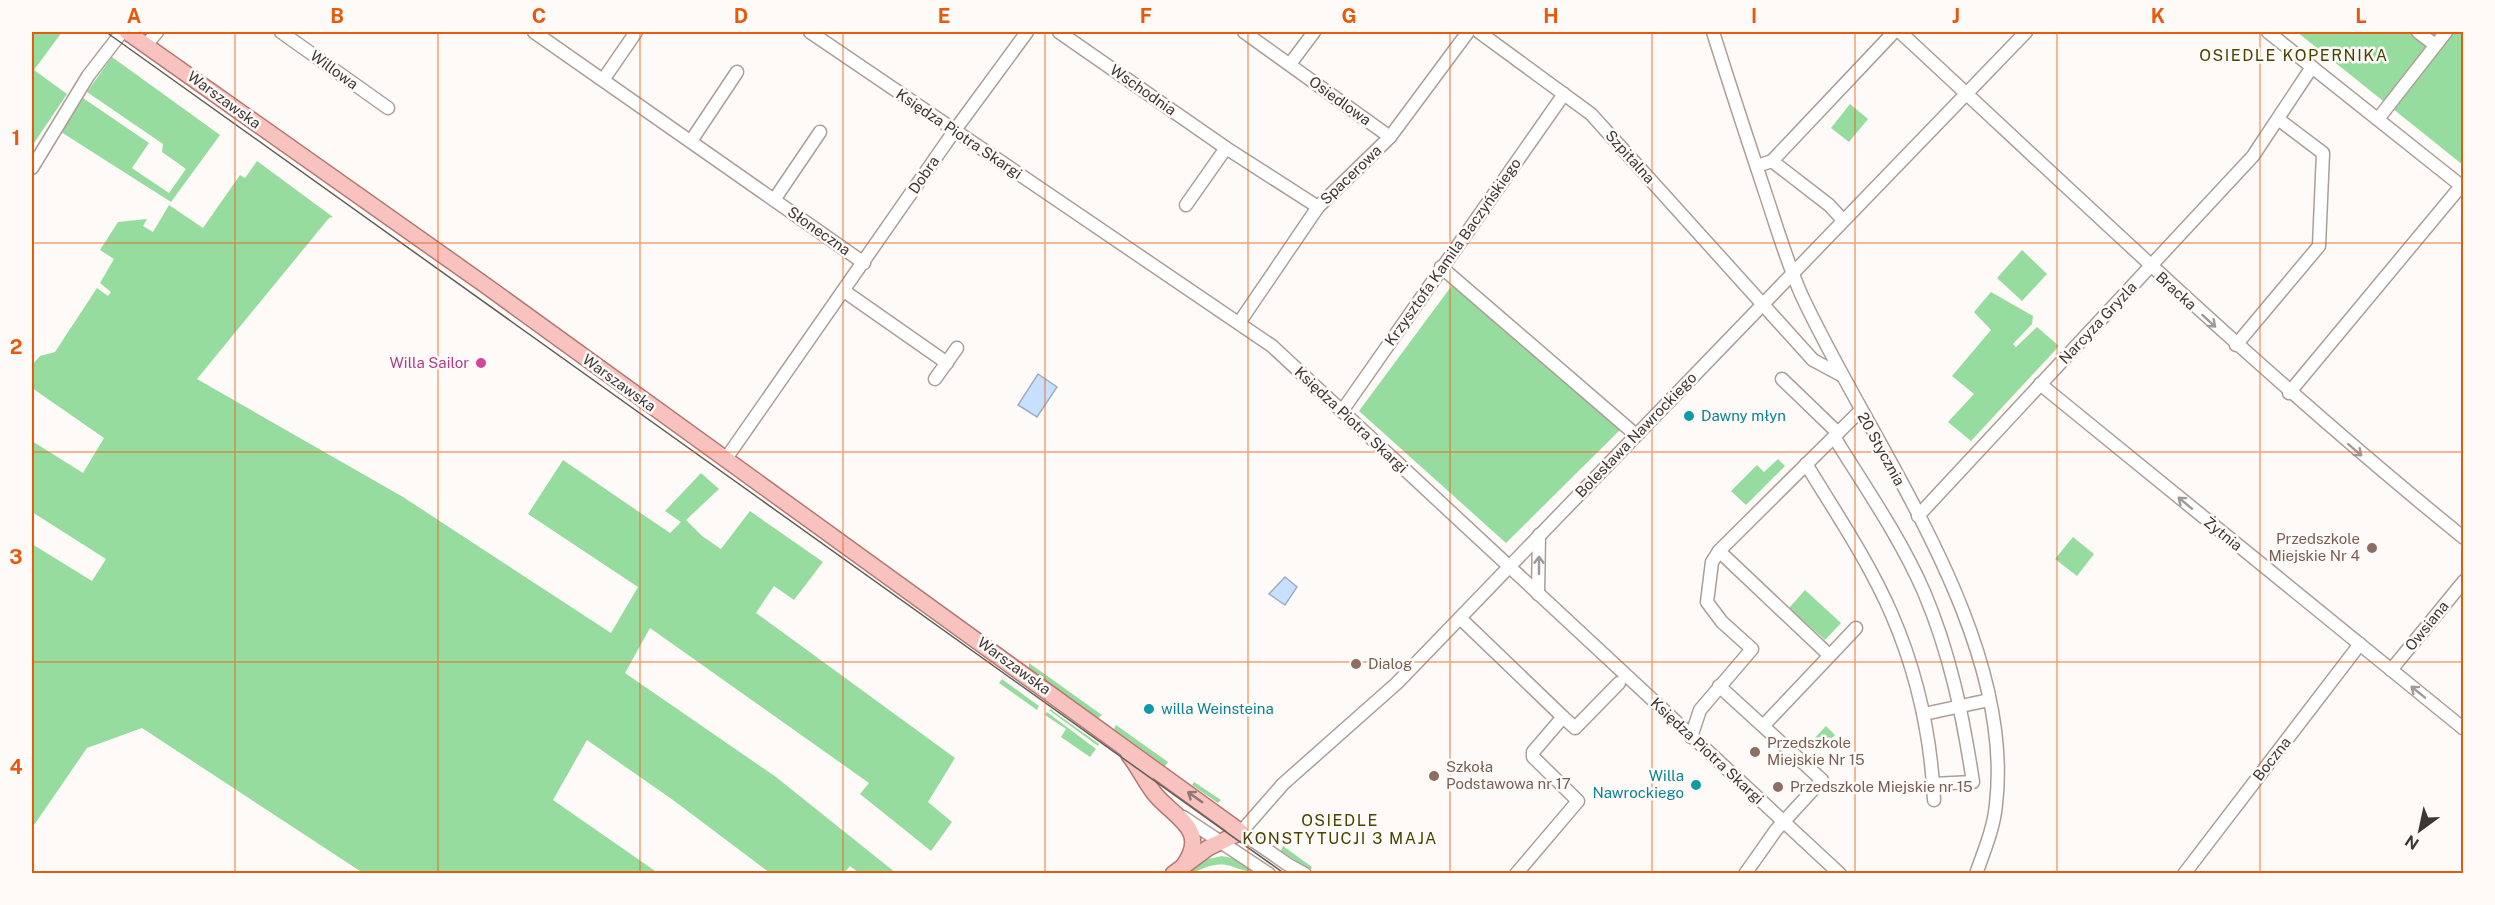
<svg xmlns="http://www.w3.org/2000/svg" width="2495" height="905" font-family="'Public Sans',sans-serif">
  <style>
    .green { fill: #96dc9e }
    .water { fill: #c8e0ff; stroke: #9eadc2; stroke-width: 1.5 }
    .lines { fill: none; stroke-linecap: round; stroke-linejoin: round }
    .minor-casing { stroke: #ad9e96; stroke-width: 15 }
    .major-casing { stroke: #b47872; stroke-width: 18 }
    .minor { stroke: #fff; stroke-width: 12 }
    .major { stroke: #f8c3bf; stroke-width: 15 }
    .tram { stroke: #635d5a; stroke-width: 1.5 }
    .oneway { stroke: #9e9a99 }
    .oneway2 { stroke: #917572 }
    .grid { fill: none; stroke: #e8590c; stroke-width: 1.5; stroke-opacity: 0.55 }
    .hotel-dot { fill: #d1479c; stroke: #fdfaf8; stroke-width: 2 }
    .culture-dot { fill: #0f9aa8; stroke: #fdfaf8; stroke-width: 2 }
    .education-dot { fill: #8d6e63; stroke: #fdfaf8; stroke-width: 2 }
    .labels { text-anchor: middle; stroke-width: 5; stroke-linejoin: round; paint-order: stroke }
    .street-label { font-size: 15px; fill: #3d3633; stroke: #fdfaf8 }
    .hotel-label { font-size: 15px; fill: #b23c85; stroke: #fdfaf8; text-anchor: end }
    .culture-label { font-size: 15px; fill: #0d838f; stroke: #fdfaf8; text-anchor: start }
    .education-label { font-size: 15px; fill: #785e54; stroke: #fdfaf8; text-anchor: start }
    .neighbourhood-label { font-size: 16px; letter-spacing: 1.5px; fill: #494200; stroke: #fdfaf8 }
    .neatline { fill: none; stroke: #e8590c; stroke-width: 2 }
    .grid-label { font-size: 20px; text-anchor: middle; font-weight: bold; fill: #e8590c }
  </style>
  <rect width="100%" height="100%" fill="#fdfaf8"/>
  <!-- green -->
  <g class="green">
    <path d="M32 32H62L34 70 67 94 32 146Z"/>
    <path d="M2297 32H2463V165Z"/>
    <path d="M112 57 220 135 171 202 61 132 83 98 149 143 132 168 169 193 186 169 162 152 163 144 87 92Z"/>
    <path d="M1850 104 1868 119 1849 142 1831 128Z"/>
    <path d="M257 161 333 217 329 218 197 379 403 497 611 633 638 587 528 514 563 460 670 533 681 522 665 511 701 473 719 489 686 520 702 536 721 549 750 511 823 562 794 600 774 586 756 613 955 758 928 802 952 822 931 851 860 794 869 783 650 628 625 673 776 777 896 873H859L850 866 844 873H770L673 800 587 740 553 800 658 873H363L142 728 87 748 32 828V544L92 581 106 559 32 512V441L83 473 104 438 32 388V365L40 356 55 352 97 288 108 296 111 292 100 283 114 259 100 250 118 222 147 219 143 226 153 232 169 205 203 228 240 175 245 178Z"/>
    <path d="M2022 250 2047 274 2022 301 1997 278Z"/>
    <path d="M1453 284 1622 428 1506 543 1359 411Z"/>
    <path d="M1991 292 2033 316 2032 324 2013 344 2016 347 2037 327 2059 346 1971 441 1948 422 1974 394 1952 376 1991 330 1974 312Z"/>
    <path d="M1778 459 1785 466 1746 505 1731 491 1757 465 1764 472Z"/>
    <path d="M2073 537 2094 554 2077 576 2055 559Z"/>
    <path d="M1805 590 1841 623 1825 640 1789 608Z"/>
    <path d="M1029 663 1102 715 1098 718 1029 668Z"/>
    <path d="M1002 679 1039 706 1037 710 999 683Z"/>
    <path d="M1050 709 1099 744 1098 746 1049 710Z"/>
    <path d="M1047 712 1096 749 1090 757 1061 737 1066 729 1045 715Z"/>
    <path d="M1116 725 1168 762 1165 766 1114 729Z"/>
    <path d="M1826 726 1835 735 1820 750 1811 742Z"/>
    <path d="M1194 782 1221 800 1218 803 1192 785Z"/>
    <path d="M1283 846 1312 867 1310 870 1281 851Z"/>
    <path d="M1222 856 1236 859 1264 873C1230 873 1231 854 1193 873L1190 871 1208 859Z"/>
  </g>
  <!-- water -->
  <g class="water">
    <path d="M1038 374 1057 387 1037 417 1018 405Z"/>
    <path d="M1285 577 1297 587 1285 605 1269 594Z"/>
  </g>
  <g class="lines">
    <!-- minor casing -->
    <g class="minor-casing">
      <g id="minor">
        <path d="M281 32 388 108"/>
        <path d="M534 32 864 263"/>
        <path d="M810 32 1272 346 1840 874"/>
        <path d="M1059 32 1226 148 1318 207"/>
        <path d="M1244 32 1390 137"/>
        <path d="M1479 32 1591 114 1813 360 1841 375"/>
        <path d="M1713 32C1730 86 1748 141 1766 195 1777 228 1787 262 1801 294 1870 444 2016 633 1996 804 1994 828 1984 851 1976 874"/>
        <path d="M1900 32C2086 204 2266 378 2464 538"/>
        <path d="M2268 32 2464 188"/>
        <path d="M2418 32 2435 45"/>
        <path d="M146 45 157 32"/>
        <path d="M1290 64 1314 32"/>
        <path d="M603 80 636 32"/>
        <path d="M2378 119 2446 32"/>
        <path d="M691 141 737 72"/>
        <path d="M1772 161 1829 205 1843 220"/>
        <path d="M1757 166 1772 161 1894 32"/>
        <path d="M32 168 88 76 122 32"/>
        <path d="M774 200 820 132"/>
        <path d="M1186 205 1226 148"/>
        <path d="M1441 267 1636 435"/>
        <path d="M844 291 947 363"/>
        <path d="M1239 323 1318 207 1390 137 1468 32"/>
        <path d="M2236 345 2319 246 2323 153 2278 119"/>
        <path d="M935 379 957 348"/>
        <path d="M1782 379 1838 433"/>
        <path d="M2040 384 2464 729"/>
        <path d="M2289 393 2461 186"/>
        <path d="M1342 411 1564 94"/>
        <path d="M1834 437C1865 487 1900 537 1924 592 1950 653 1963 716 1973 782L1933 784"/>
        <path d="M725 460 955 130 1027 32"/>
        <path d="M1806 464C1836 513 1869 562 1892 615 1917 673 1931 738 1934 800"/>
        <path d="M1918 516 2253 156 2312 67"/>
        <path d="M1719 551 1829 655"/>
        <path d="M1538 594 1539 535"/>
        <path d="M1460 618 1563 717"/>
        <path d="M2391 670 2464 581"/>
        <path d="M1719 686 1822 780 1776 830 1745 874"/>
        <path d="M1924 714 1989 700"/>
        <path d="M1764 725 1856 628"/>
        <path d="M1691 737 1700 710 1752 649 1722 622 1707 602 1712 562 1719 551 1860 411"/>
        <path d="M1183 817 1269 874"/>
        <path d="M1305 874 1287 864 1241 832 1283 784 1397 683 2026 32"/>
        <path d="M1516 874 1578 801 1533 757V752L1563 717 1575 728 1619 683"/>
        <path d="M2184 874 2360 644"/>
      </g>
    </g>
    <!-- major casing -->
    <g class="major-casing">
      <g id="major">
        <path d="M127 32 485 285 1241 832 1208 848 1173 874"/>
        <path d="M1129 755C1138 767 1145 781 1154 793 1172 816 1210 829 1184 865"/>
      </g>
    </g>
    <!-- minor -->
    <use href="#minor" class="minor"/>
    <!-- major -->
    <use href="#major" class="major"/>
    <!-- tram -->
    <path class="tram" d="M106 32 1285 874"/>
  </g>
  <!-- one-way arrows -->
  <defs><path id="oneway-shaft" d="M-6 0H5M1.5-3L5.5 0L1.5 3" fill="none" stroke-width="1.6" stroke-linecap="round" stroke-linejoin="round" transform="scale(1.5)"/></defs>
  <g class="oneway">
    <use href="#oneway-shaft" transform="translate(2209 321) rotate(42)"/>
    <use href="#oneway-shaft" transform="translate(2355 450) rotate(41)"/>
    <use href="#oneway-shaft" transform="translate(2185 503) rotate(-140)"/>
    <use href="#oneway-shaft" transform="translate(1539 565) rotate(-90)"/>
    <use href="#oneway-shaft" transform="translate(2418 692) rotate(-141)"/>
  </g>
  <use class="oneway2" href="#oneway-shaft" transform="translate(1195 797) rotate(-145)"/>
  <!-- grid -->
  <path class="grid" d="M235 32V874M438 32V874M640 32V874M843 32V874M1045 32V874M1248 32V874M1450 32V874M1652 32V874M1855 32V874M2057 32V874M2260 32V874M32 243H2464M32 452H2464M32 662H2464"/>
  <!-- markers -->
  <circle class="hotel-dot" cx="481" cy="363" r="6"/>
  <g class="culture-dot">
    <circle cx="1689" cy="416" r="6"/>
    <circle cx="1149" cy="709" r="6"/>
    <circle cx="1696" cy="785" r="6"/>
  </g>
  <g class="education-dot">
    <circle cx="2372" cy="548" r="6"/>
    <circle cx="1356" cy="664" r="6"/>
    <circle cx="1755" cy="752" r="6"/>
    <circle cx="1434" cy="776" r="6"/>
    <circle cx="1778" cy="787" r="6"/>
  </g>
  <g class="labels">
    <!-- street labels -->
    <g class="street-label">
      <text transform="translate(334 70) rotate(36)" y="5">Willowa</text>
      <text transform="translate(1143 90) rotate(35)" y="5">Wschodnia</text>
      <text transform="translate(224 100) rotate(36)" y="5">Warszawska</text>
      <text transform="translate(1340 101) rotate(36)" y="5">Osiedlowa</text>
      <text transform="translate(959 134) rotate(34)" y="5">Księdza Piotra Skargi</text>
      <text transform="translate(1630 157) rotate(48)" y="5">Szpitalna</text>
      <text transform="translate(924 175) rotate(-56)" y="5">Dobra</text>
      <text transform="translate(1351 175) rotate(-44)" y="5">Spacerowa</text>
      <text transform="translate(819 231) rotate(35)" y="5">Słoneczna</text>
      <text transform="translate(1453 252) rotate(-55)" y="5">Krzysztofa Kamila Baczyńskiego</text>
      <text transform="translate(2176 291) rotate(42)" y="5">Bracka</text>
      <text transform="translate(2098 323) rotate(-47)" y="5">Narcyza Gryzla</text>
      <text transform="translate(619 383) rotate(36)" y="5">Warszawska</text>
      <text transform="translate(1351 420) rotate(43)" y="5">Księdza Piotra Skargi</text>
      <text transform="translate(1636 435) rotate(-46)" y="5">Bolesława Nawrockiego</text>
      <text transform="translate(1881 449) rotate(61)" y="5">20 Stycznia</text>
      <text transform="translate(2223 534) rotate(39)" y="5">Żytnia</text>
      <text transform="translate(2427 626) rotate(-51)" y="5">Owsiana</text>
      <text transform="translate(1014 666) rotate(36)" y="5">Warszawska</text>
      <text transform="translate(1707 751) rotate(43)" y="5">Księdza Piotra Skargi</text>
      <text transform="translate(2272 759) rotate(-52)" y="5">Boczna</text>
    </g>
    <!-- hotel labels -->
    <g class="hotel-label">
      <text x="469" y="368">Willa Sailor</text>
    </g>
    <!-- culture labels -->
    <g class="culture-label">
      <text x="1701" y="421">Dawny młyn</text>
      <text x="1161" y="714">willa Weinsteina</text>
      <text x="1684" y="781" text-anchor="end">Willa<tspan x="1684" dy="17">Nawrockiego</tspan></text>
    </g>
    <!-- education labels -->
    <g class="education-label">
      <text x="2360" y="544" text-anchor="end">Przedszkole<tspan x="2360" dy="17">Miejskie Nr 4</tspan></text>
      <text x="1368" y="669">Dialog</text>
      <text x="1767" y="748">Przedszkole<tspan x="1767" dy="17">Miejskie Nr 15</tspan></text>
      <text x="1446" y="772">Szkoła<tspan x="1446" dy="17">Podstawowa nr 17</tspan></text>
      <text x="1790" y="792">Przedszkole Miejskie nr 15</text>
    </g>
    <!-- neighbourhood labels -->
    <g class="neighbourhood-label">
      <text x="2294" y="61">OSIEDLE KOPERNIKA</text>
      <text x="1340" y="826">OSIEDLE<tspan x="1340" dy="18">KONSTYTUCJI 3 MAJA</tspan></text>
    </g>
  </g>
  <!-- border -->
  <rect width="2495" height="905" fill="none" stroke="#fdfaf8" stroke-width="66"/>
  <!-- north arrow -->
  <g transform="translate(2420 830) rotate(213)" stroke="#fdfaf8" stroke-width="4.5" paint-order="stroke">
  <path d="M0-4.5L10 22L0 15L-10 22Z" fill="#3d3633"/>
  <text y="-9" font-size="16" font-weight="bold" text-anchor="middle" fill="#3d3633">N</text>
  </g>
  <rect x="33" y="33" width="2429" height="839" class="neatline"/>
  <g class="grid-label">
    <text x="134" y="23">A</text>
    <text x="337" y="23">B</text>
    <text x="539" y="23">C</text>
    <text x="741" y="23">D</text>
    <text x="944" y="23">E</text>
    <text x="1146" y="23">F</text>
    <text x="1349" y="23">G</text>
    <text x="1551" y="23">H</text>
    <text x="1754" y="23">I</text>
    <text x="1956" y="23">J</text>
    <text x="2158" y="23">K</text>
    <text x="2361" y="23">L</text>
    <text x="16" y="145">1</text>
    <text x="16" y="354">2</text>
    <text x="16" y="564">3</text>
    <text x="16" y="774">4</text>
  </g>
</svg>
